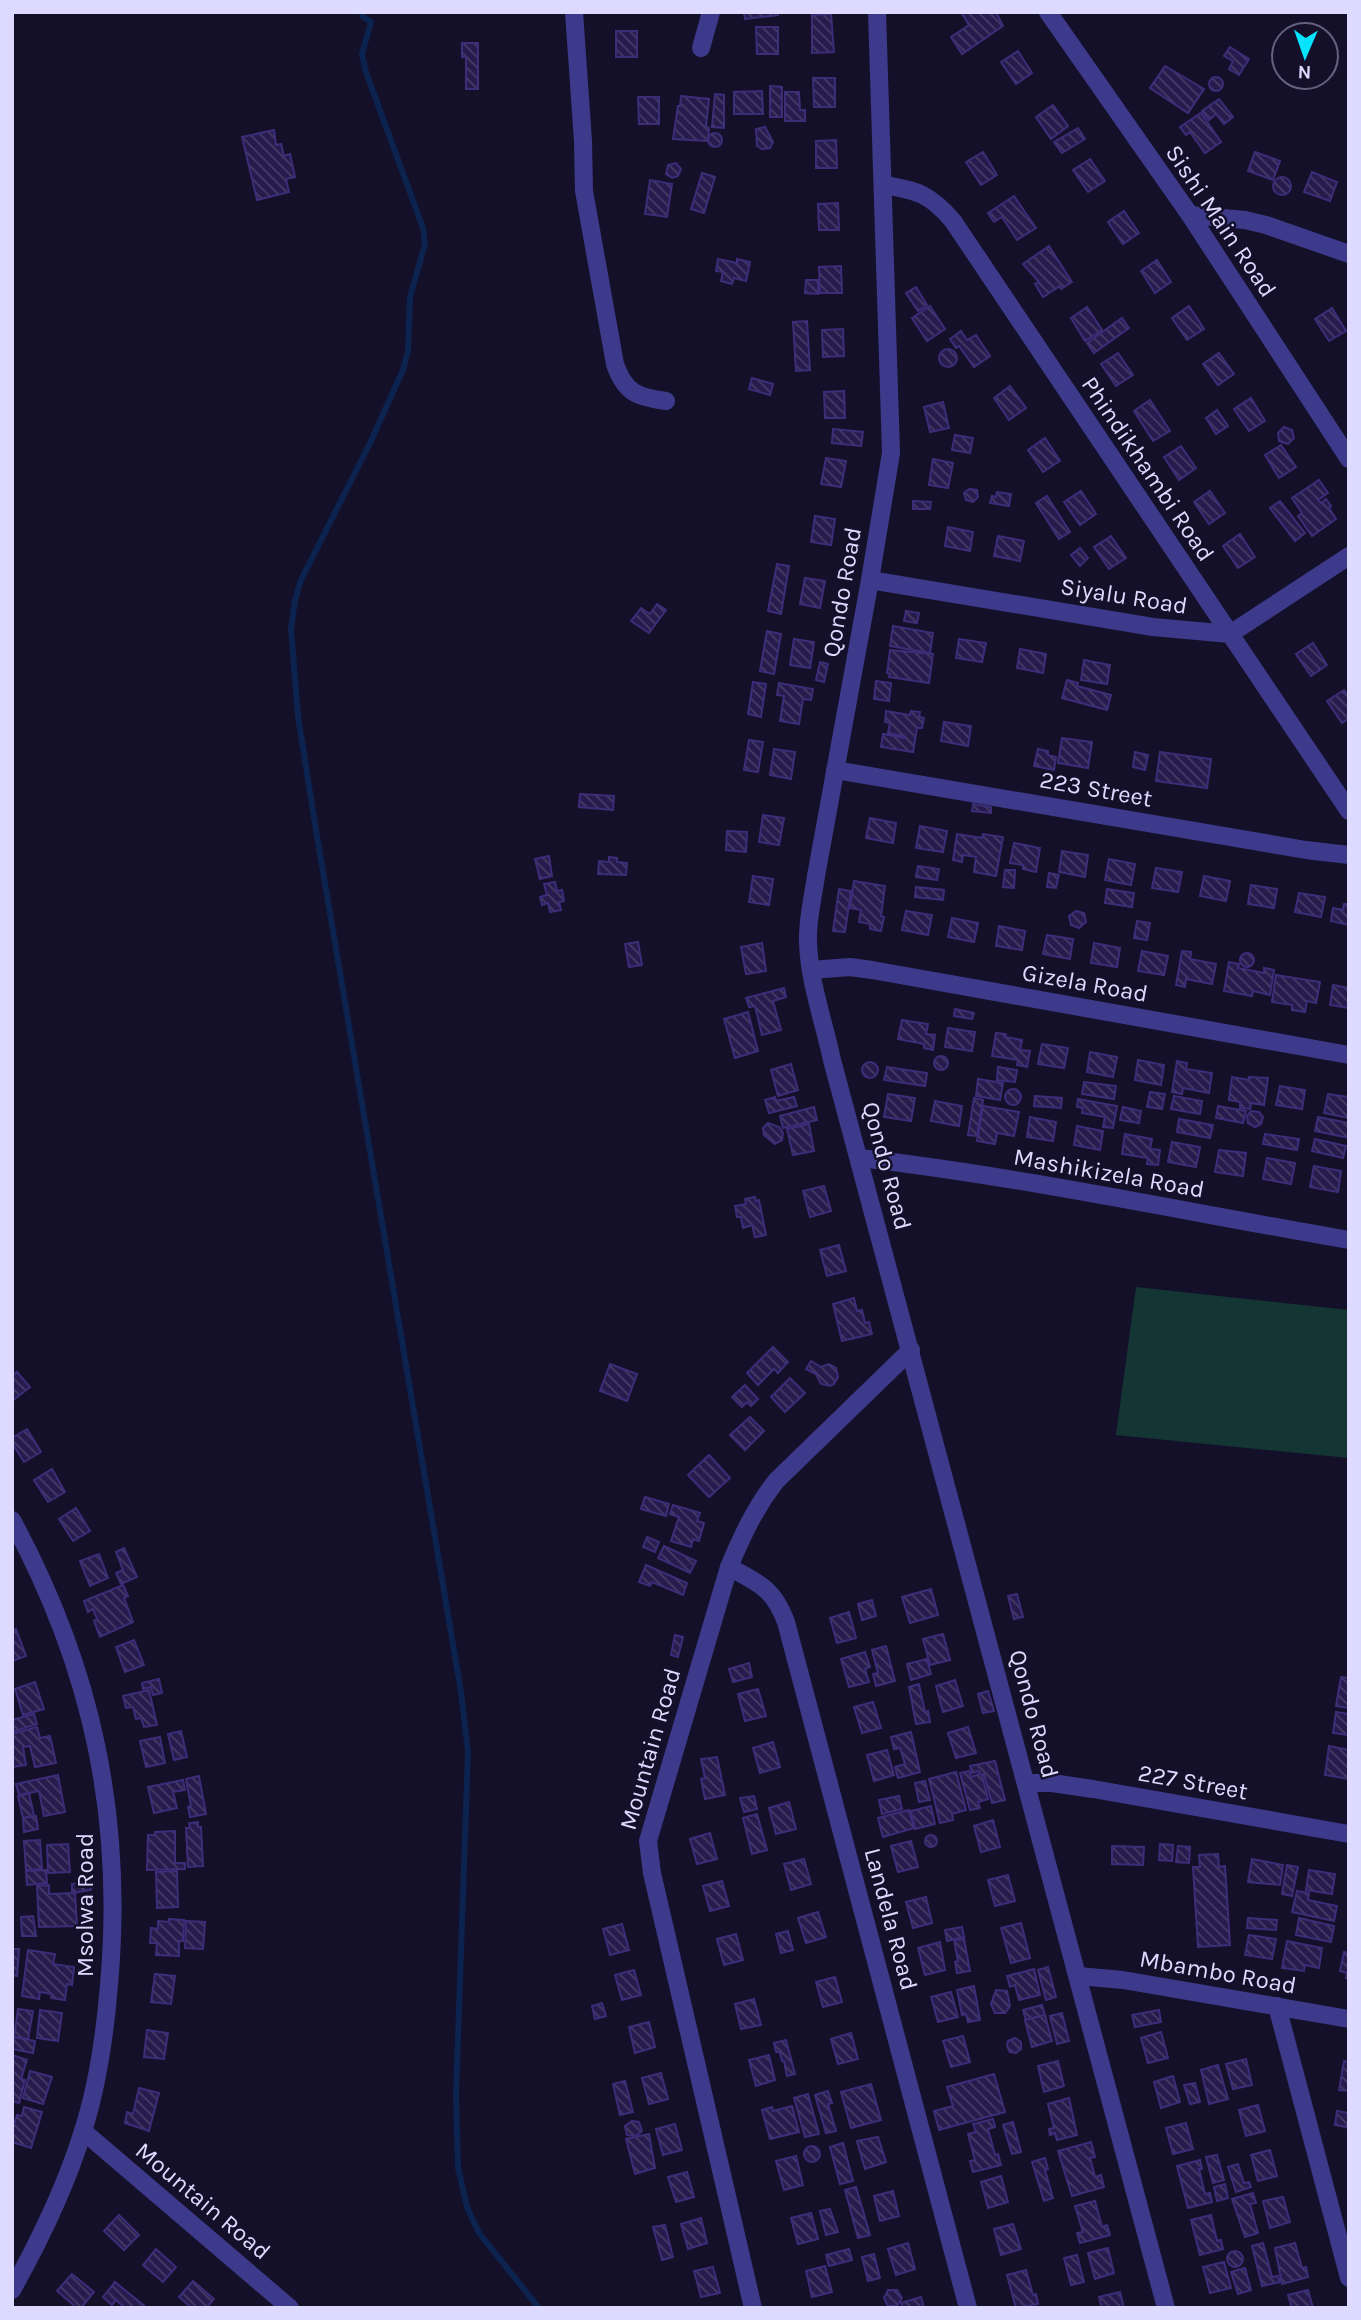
<svg xmlns="http://www.w3.org/2000/svg" width="1361" height="2320" font-family="Karla,sans-serif">
  <style>
    .park { fill: #133534 }
    .lines { fill: none; stroke-linecap: round; stroke-linejoin: round }
    .stream { stroke: #0b234e; stroke-width: 6 }
    .building { fill: url(#building-back-hatch); stroke: #3c2d79; stroke-width: 2 }
    .minor { stroke: #3d3a8b; stroke-width: 18 }
    .labels { text-anchor: middle; stroke-width: 5; stroke-linejoin: round; paint-order: stroke }
    .street-label { font-size: 24px; fill: #ded9ff; stroke: #15102a }
  </style>
  <defs>
    <pattern id="building-back-hatch" width="6" height="6" patternUnits="userSpaceOnUse" patternTransform="scale(1.75)"><rect width="6" height="6" fill="#261b4c"/><path d="M-1 5l2 2M0 0l6 6M5-1l2 2" fill="none" stroke="#453c67"/></pattern>
  </defs>
  <rect width="100%" height="100%" fill="#15102a"/>
  <!-- park -->
  <path class="park" d="M1136 1287 1349 1310V1458L1116 1435Z"/>
  <g class="lines">
    <!-- stream -->
    <path class="stream" d="M362 12 363 17 371 22 362 54 366 72 423 228 425 244 410 297 408 351 403 370 370 443 301 580 295 600 291 629 298 716 315 824 461 1692 468 1752 456 2094 458 2168 467 2207 479 2233 539 2308"/>
  </g>
  <!-- building -->
  <g class="building">
    <path d="M744 12H778V15L745 19Z"/>
    <path d="M961 12H996L1003 26 962 54 951 37 969 25Z"/>
    <path d="M831 14 834 52 812 53V15Z"/>
    <path d="M756 27H778V54H757Z"/>
    <rect x="616" y="31" width="21" height="26"/>
    <path d="M462 43H478V89H466V57H462Z"/>
    <path d="M1230 47 1249 59 1239 75 1229 69 1233 61 1224 56Z"/>
    <path d="M1018 51 1032 73 1016 84 1001 62Z"/>
    <path d="M1165 66 1204 89 1188 113 1150 88Z"/>
    <circle cx="1216" cy="84" r="7"/>
    <path d="M813 78H835V107H814Z"/>
    <path d="M770 86 782 87V117H770Z"/>
    <path d="M762 91 763 114H734V92Z"/>
    <path d="M785 92H799L800 110H805V121H785Z"/>
    <path d="M715 94 724 95V128L712 127Z"/>
    <path d="M681 96 709 99 706 126 709 128 708 141 673 139 678 106H680Z"/>
    <path d="M638 97H659V124H639Z"/>
    <path d="M1219 99 1233 117 1224 124 1216 114 1209 120 1202 111Z"/>
    <path d="M1053 105 1068 126 1051 139 1036 117Z"/>
    <path d="M1201 113 1221 142 1205 153 1190 132 1186 135 1180 127Z"/>
    <path d="M765 127 773 142 770 148 762 149 757 146 756 129Z"/>
    <path d="M1078 128 1085 139 1062 153 1054 142Z"/>
    <path d="M274 130 276 145 281 144 284 156 290 154 295 177 286 179 289 192 257 200 242 137Z"/>
    <circle cx="715" cy="140" r="7"/>
    <path d="M836 140 837 168H816V141Z"/>
    <path d="M983 152 997 175 981 185 966 162Z"/>
    <path d="M1255 152 1280 161 1273 180 1248 171Z"/>
    <path d="M1090 159 1105 181 1088 192 1073 170Z"/>
    <path d="M676 163 681 169 678 176 672 178 666 174 668 165Z"/>
    <path d="M1312 172 1337 182 1330 201 1304 192Z"/>
    <path d="M702 173 715 177 704 213 691 209Z"/>
    <circle cx="1282" cy="186" r="9"/>
    <path d="M650 180 672 184 667 217 645 214Z"/>
    <path d="M1014 196 1036 228 1017 240 1002 217 994 222 988 213Z"/>
    <path d="M838 203 839 230H819L818 204Z"/>
    <path d="M1124 211 1139 233 1123 244 1108 222Z"/>
    <path d="M1049 246 1072 282 1061 289 1060 286 1043 297 1035 284 1039 282 1023 264Z"/>
    <path d="M718 259 737 263V259L750 262 746 281 734 278 732 284 721 281 723 272 716 271Z"/>
    <path d="M1157 260 1171 282 1155 293 1141 271Z"/>
    <path d="M841 266 842 293H820L819 267Z"/>
    <path d="M806 280H818V294L805 293Z"/>
    <path d="M916 287 927 305 918 311 906 293Z"/>
    <path d="M930 306 945 329 927 341 912 318Z"/>
    <path d="M1189 306 1204 329 1187 340 1172 318Z"/>
    <path d="M1087 307 1102 330 1085 341 1071 318Z"/>
    <path d="M1332 308 1346 331 1329 341 1315 319Z"/>
    <path d="M1122 318 1129 328 1094 353 1087 343Z"/>
    <path d="M807 321 810 370 796 371 793 322Z"/>
    <path d="M843 329 844 356 823 357 822 330Z"/>
    <path d="M961 331 967 340 976 335 990 356 974 367 959 346 956 348 950 339Z"/>
    <circle cx="948" cy="358" r="9"/>
    <path d="M1118 353 1133 375 1116 386 1101 364Z"/>
    <path d="M1219 353 1234 374 1218 385 1203 364Z"/>
    <path d="M752 378 773 384 770 395 749 389Z"/>
    <path d="M1010 386 1026 408 1009 420 994 398Z"/>
    <path d="M844 391 845 418H825L824 392Z"/>
    <path d="M1251 398 1265 421 1249 431 1234 409Z"/>
    <path d="M1150 400 1170 431 1153 441 1134 411Z"/>
    <path d="M943 402 949 428 930 432 924 407Z"/>
    <path d="M1217 410 1228 426 1216 434 1206 418Z"/>
    <path d="M1284 427 1292 430 1294 438 1288 444 1279 441 1278 433Z"/>
    <path d="M833 429 863 432 861 446 832 443Z"/>
    <path d="M955 435 973 438 970 453 952 450Z"/>
    <path d="M1045 438 1060 461 1043 472 1028 450Z"/>
    <path d="M1281 445 1296 467 1279 478 1265 455Z"/>
    <path d="M1181 446 1196 468 1179 480 1164 457Z"/>
    <path d="M826 458 846 461 841 487 821 484Z"/>
    <path d="M933 459 953 463 948 488 929 485Z"/>
    <path d="M1319 480 1328 493 1318 500 1321 503 1326 499 1331 506 1329 508 1336 519 1312 536 1298 516 1302 513 1292 498Z"/>
    <path d="M969 489 977 490 978 497 973 502 966 500 964 493Z"/>
    <path d="M1081 491 1096 514 1080 525 1064 502Z"/>
    <path d="M1210 491 1225 513 1209 524 1194 502Z"/>
    <path d="M997 492 1011 494 1009 506 990 503 992 496 996 497Z"/>
    <path d="M1047 496 1070 532 1059 539 1036 503Z"/>
    <path d="M913 501 931 502 930 509H913Z"/>
    <path d="M1280 501 1305 533 1295 541 1270 508Z"/>
    <path d="M815 516 835 519 831 545 811 542Z"/>
    <path d="M948 527 973 532 970 551 945 546Z"/>
    <path d="M1240 534 1255 557 1238 568 1223 546Z"/>
    <path d="M998 536 1024 541 1020 561 994 556Z"/>
    <path d="M1111 536 1126 558 1109 569 1094 547Z"/>
    <path d="M1080 548 1088 558 1080 566 1071 555Z"/>
    <path d="M777 564 789 566 781 614 768 611Z"/>
    <path d="M805 578 825 581 820 608 800 604Z"/>
    <path d="M657 604 666 610 649 633 631 621 641 608 650 614Z"/>
    <path d="M906 611 919 613 917 623 904 621Z"/>
    <path d="M893 626 933 633 930 653 890 646Z"/>
    <path d="M767 631 781 634 774 674 760 671Z"/>
    <path d="M794 639 814 642 810 668 790 665Z"/>
    <path d="M959 639 986 643 982 662 956 658Z"/>
    <path d="M1313 643 1327 665 1311 676 1296 654Z"/>
    <path d="M1020 649 1046 654 1043 673 1017 668Z"/>
    <path d="M890 650 933 654 929 683 889 677 890 674 887 673Z"/>
    <path d="M1084 660 1110 665 1107 684 1081 680Z"/>
    <path d="M820 662 828 664 824 682 816 680Z"/>
    <path d="M1067 680 1078 683 1077 686 1111 695 1107 710 1062 698Z"/>
    <path d="M876 681 891 683 889 701 874 699Z"/>
    <path d="M753 682 766 684 761 717 748 714Z"/>
    <path d="M779 683 813 689 811 700 803 699 799 724 780 721 784 696 777 695Z"/>
    <path d="M1344 690 1349 697V718L1342 723 1327 701Z"/>
    <path d="M886 711 910 715 911 711 920 712 919 717 924 718 922 728H917L913 752 881 747 883 734 905 738V736L888 733 890 723 885 722Z"/>
    <path d="M944 722 971 726 968 746 941 741Z"/>
    <path d="M1062 738 1092 742 1088 768 1058 763Z"/>
    <path d="M749 740 763 742 758 772 744 770Z"/>
    <path d="M774 749 795 752 791 779 770 775Z"/>
    <path d="M1038 749 1048 751V755L1056 757 1054 770 1034 766Z"/>
    <path d="M1135 752 1148 755 1145 770 1133 767Z"/>
    <path d="M1160 752 1211 759 1207 788 1156 781Z"/>
    <path d="M580 794 614 796 613 810 579 807Z"/>
    <path d="M973 804 991 807V813L972 811Z"/>
    <path d="M763 815 784 818 779 845 759 842Z"/>
    <path d="M870 818 896 823 893 843 866 838Z"/>
    <path d="M920 826 947 831 943 852 916 848Z"/>
    <path d="M727 831 747 832 746 852 726 850Z"/>
    <path d="M957 834 982 838 983 834 1003 837 996 876 974 872 976 857 963 855 962 862 953 860Z"/>
    <path d="M1014 843 1040 848 1036 872 1023 869V865L1010 863Z"/>
    <path d="M1062 851 1088 855 1085 877 1059 872Z"/>
    <path d="M549 856 552 876 540 879 535 859Z"/>
    <path d="M609 857 617 858V862L627 863 626 875 598 874 599 861 609 862Z"/>
    <path d="M1109 859 1135 864 1131 885 1105 880Z"/>
    <path d="M918 866 939 869 937 880 916 877Z"/>
    <path d="M1156 868 1182 872 1178 892 1152 888Z"/>
    <path d="M1005 870H1015L1014 888 1003 887Z"/>
    <path d="M1049 873 1059 875 1056 888 1047 887Z"/>
    <path d="M753 876 773 879 769 905 749 902Z"/>
    <path d="M1204 876 1230 881 1226 901 1200 896Z"/>
    <path d="M854 881 885 886 881 916 884 917 881 931 870 929V924L859 922 861 910 850 908Z"/>
    <path d="M555 882 557 891 562 890 564 901 559 902 561 910 550 912 548 903 542 905 540 897 547 895 544 884Z"/>
    <path d="M1251 885 1277 889 1274 908 1248 904Z"/>
    <path d="M916 887 944 890 943 900 915 897Z"/>
    <path d="M839 889 851 891 845 932 833 931Z"/>
    <path d="M1107 889 1134 893 1132 907 1105 903Z"/>
    <path d="M1299 893 1325 897 1321 917 1295 912Z"/>
    <path d="M1344 904H1349V925L1331 921 1333 908 1343 910Z"/>
    <path d="M906 911 932 915 928 935 902 930Z"/>
    <path d="M1076 911 1084 913 1086 922 1079 928 1071 925 1069 916Z"/>
    <path d="M952 918 978 923 974 942 948 937Z"/>
    <path d="M1137 921 1150 923 1147 940 1134 938Z"/>
    <path d="M999 926 1025 931 1022 950 996 946Z"/>
    <path d="M1047 935 1073 939 1070 959 1043 954Z"/>
    <path d="M638 942 642 965 629 967 625 944Z"/>
    <path d="M762 943 766 971 746 974 741 947Z"/>
    <path d="M1094 943 1120 948 1117 967 1091 963Z"/>
    <path d="M1142 951 1168 956 1164 975 1138 971Z"/>
    <path d="M1182 951 1191 952 1190 959 1216 964 1212 984 1186 979 1185 987 1176 985Z"/>
    <circle cx="1247" cy="960" r="7"/>
    <path d="M1229 962 1239 964 1238 968 1264 973V968L1274 970 1270 995 1253 991 1252 996 1224 991Z"/>
    <path d="M1276 975 1320 982 1316 1003 1307 1001 1305 1012 1292 1010V1005L1272 1002Z"/>
    <path d="M1333 985 1349 988V1008L1330 1005Z"/>
    <path d="M784 988 786 997 773 1001 781 1030 762 1035 755 1006 749 1007 746 998Z"/>
    <path d="M955 1009 974 1013 972 1019 954 1016Z"/>
    <path d="M748 1012 758 1051 735 1058 724 1019Z"/>
    <path d="M902 1020 928 1024 926 1034 935 1035 933 1050 924 1048V1044L898 1039Z"/>
    <path d="M948 1028 975 1032 972 1051 945 1047Z"/>
    <path d="M996 1033 1006 1034 1005 1037 1022 1040 1020 1050 1030 1051 1027 1067 1017 1065 1018 1060 992 1056Z"/>
    <path d="M1042 1044 1068 1048 1064 1068 1038 1064Z"/>
    <path d="M1090 1052 1117 1057 1113 1077 1087 1072Z"/>
    <circle cx="941" cy="1063" r="7"/>
    <path d="M1138 1060 1164 1065 1161 1085 1135 1080Z"/>
    <path d="M1177 1061 1187 1063 1186 1069 1212 1073 1209 1093 1183 1088 1182 1094 1172 1092Z"/>
    <circle cx="870" cy="1070" r="8"/>
    <path d="M791 1064 798 1090 778 1096 771 1070Z"/>
    <path d="M887 1067 927 1073 925 1086 884 1080Z"/>
    <path d="M998 1067 1017 1070 1015 1082 997 1080Z"/>
    <path d="M1232 1077 1249 1080V1077L1268 1078 1264 1105 1251 1103 1250 1109 1240 1108V1102L1229 1100Z"/>
    <path d="M978 1079 1003 1083 1000 1100 976 1096Z"/>
    <path d="M1084 1082 1116 1086 1114 1099 1082 1094Z"/>
    <path d="M1280 1086 1305 1090 1302 1109 1276 1105Z"/>
    <circle cx="1013" cy="1097" r="8"/>
    <path d="M1150 1092 1165 1094 1162 1109 1147 1107Z"/>
    <path d="M888 1094 915 1098 911 1121 884 1117Z"/>
    <path d="M1328 1094 1349 1097V1118L1324 1113Z"/>
    <path d="M1035 1096 1062 1098 1061 1108 1034 1106Z"/>
    <path d="M1174 1096 1202 1101 1200 1114 1171 1109Z"/>
    <path d="M775 1097 776 1101 794 1097 797 1106 769 1113 765 1100Z"/>
    <path d="M974 1098 983 1100 977 1136 968 1135Z"/>
    <path d="M1078 1099 1117 1106 1113 1128 1103 1127 1105 1117 1082 1113 1083 1108 1077 1107Z"/>
    <path d="M935 1101 962 1106 959 1126 931 1121Z"/>
    <path d="M983 1106 1019 1112 1014 1136 997 1133 995 1144 977 1141Z"/>
    <path d="M1218 1106 1246 1111 1243 1123 1216 1118Z"/>
    <path d="M814 1107 817 1120 783 1128 780 1116Z"/>
    <path d="M1123 1107 1141 1111 1139 1123 1120 1120Z"/>
    <path d="M1251 1111 1259 1112 1263 1117 1261 1124 1255 1127 1248 1123 1247 1116Z"/>
    <path d="M1030 1117 1056 1122 1053 1141 1027 1137Z"/>
    <path d="M1318 1117 1349 1123V1138L1315 1131Z"/>
    <path d="M1179 1119 1213 1125 1210 1138 1177 1132Z"/>
    <path d="M768 1123 779 1127 783 1133 782 1140 775 1144 764 1135 763 1128Z"/>
    <path d="M809 1124 814 1151 793 1155 787 1129Z"/>
    <path d="M1077 1126 1103 1131 1100 1150 1074 1145Z"/>
    <path d="M1125 1134 1152 1139 1150 1149 1160 1150 1158 1165 1147 1164 1148 1158 1122 1154Z"/>
    <path d="M1265 1134 1299 1139 1297 1150 1263 1144Z"/>
    <path d="M1315 1139 1346 1146 1343 1158 1312 1151Z"/>
    <path d="M1172 1142 1200 1147 1196 1167 1168 1162Z"/>
    <path d="M1219 1150 1246 1153 1243 1176 1215 1172Z"/>
    <path d="M1267 1158 1295 1163 1291 1184 1263 1179Z"/>
    <path d="M1314 1166 1341 1171 1338 1192 1310 1187Z"/>
    <path d="M824 1186 831 1211 810 1217 803 1191Z"/>
    <path d="M755 1197 756 1201 759 1200 766 1235 755 1237 752 1225 743 1228 741 1217H737L735 1206 746 1204 745 1199Z"/>
    <path d="M839 1245 846 1271 827 1276 820 1250Z"/>
    <path d="M854 1298 857 1311 862 1310 865 1323 869 1322 872 1334 842 1341 833 1304Z"/>
    <path d="M773 1347 788 1362 778 1373 774 1369 758 1385 747 1373Z"/>
    <path d="M811 1361 821 1367 829 1364 836 1368 838 1377 834 1384 830 1386 821 1384 816 1374 806 1369Z"/>
    <path d="M610 1364 637 1374 627 1401 600 1391Z"/>
    <path d="M17 1372 30 1387 12 1401V1376Z"/>
    <path d="M790 1378 805 1393 785 1412 771 1397Z"/>
    <path d="M745 1385 758 1399 751 1406 747 1402 742 1407 732 1397Z"/>
    <path d="M750 1417 764 1431 745 1450 730 1435Z"/>
    <path d="M27 1429 41 1452 24 1462 12 1443V1438Z"/>
    <path d="M709 1455 730 1478 709 1497 688 1475Z"/>
    <path d="M52 1469 65 1492 48 1502 34 1480Z"/>
    <path d="M645 1497 669 1504 666 1516 641 1509Z"/>
    <path d="M673 1505 700 1513 697 1521 704 1523 699 1541 693 1539 691 1547 671 1541 679 1517 670 1514Z"/>
    <path d="M76 1508 90 1531 73 1541 59 1519Z"/>
    <path d="M647 1537 659 1542 655 1552 643 1547Z"/>
    <path d="M664 1546 696 1561 690 1573 658 1558Z"/>
    <path d="M124 1548 137 1577 121 1584 116 1573 123 1570 116 1552Z"/>
    <path d="M99 1554 108 1578 90 1586 80 1561Z"/>
    <path d="M646 1565 687 1583 683 1595 652 1582 650 1586 639 1582Z"/>
    <path d="M123 1585 128 1596 124 1598 133 1622 100 1637 94 1621 97 1619 93 1609 88 1612 84 1601Z"/>
    <path d="M931 1589 938 1615 910 1623 902 1597Z"/>
    <path d="M1017 1594 1023 1617 1014 1619 1008 1596Z"/>
    <path d="M872 1600 876 1616 862 1620 858 1604Z"/>
    <path d="M849 1612 856 1638 837 1643 830 1618Z"/>
    <path d="M16 1629 26 1656 12 1661V1631Z"/>
    <path d="M943 1634 950 1660 930 1665 923 1639Z"/>
    <path d="M675 1635 683 1637 678 1657 671 1655Z"/>
    <path d="M134 1640 144 1665 125 1672 116 1647Z"/>
    <path d="M886 1646 895 1681 876 1686 873 1674 878 1673 872 1650Z"/>
    <path d="M865 1652 870 1667 865 1669 869 1682 849 1687 841 1659Z"/>
    <path d="M927 1659 931 1674 911 1680 907 1664Z"/>
    <path d="M749 1663 752 1677 733 1682 729 1669Z"/>
    <path d="M1341 1677 1349 1678V1708L1336 1706Z"/>
    <path d="M159 1679 162 1693 153 1695 151 1687 143 1689 142 1683Z"/>
    <path d="M955 1680 963 1706 943 1712 936 1686Z"/>
    <path d="M35 1682 44 1709 23 1715 15 1689Z"/>
    <path d="M919 1684 925 1712 928 1711 930 1722 916 1724 909 1687Z"/>
    <path d="M758 1689 766 1716 745 1721 738 1694Z"/>
    <path d="M149 1690 157 1725 144 1727 141 1718 136 1719 133 1707 126 1708 123 1696Z"/>
    <path d="M988 1691 994 1711 983 1713 978 1694Z"/>
    <path d="M873 1702 881 1728 862 1733 854 1707Z"/>
    <path d="M1336 1712 1349 1714V1735L1333 1733Z"/>
    <path d="M34 1714 37 1724 12 1732V1720Z"/>
    <path d="M37 1727 40 1738 50 1736 56 1763 35 1767 30 1746 23 1747 26 1765 12 1767V1734Z"/>
    <path d="M968 1727 976 1753 956 1758 948 1733Z"/>
    <path d="M181 1731 187 1757 174 1760 168 1734Z"/>
    <path d="M911 1732 920 1772 898 1778 895 1767 905 1764 900 1748 894 1749 891 1737Z"/>
    <path d="M160 1737 165 1763 146 1767 140 1741Z"/>
    <path d="M773 1742 780 1767 760 1773 753 1748Z"/>
    <path d="M1329 1746 1349 1750V1779L1325 1775Z"/>
    <path d="M887 1750 894 1775 874 1781 867 1755Z"/>
    <path d="M717 1757 725 1795 705 1799 701 1779 705 1778 701 1759Z"/>
    <path d="M995 1761 1005 1800 992 1803 984 1774 982 1775 988 1799 978 1802 980 1808 970 1810 960 1773 969 1771 971 1777 980 1774 979 1771 972 1773 970 1766Z"/>
    <path d="M956 1772 966 1810 952 1814 953 1820 940 1823 929 1779Z"/>
    <path d="M58 1775 65 1812 44 1816 39 1791 19 1795 16 1784Z"/>
    <path d="M199 1776 206 1814 190 1817 188 1807 191 1806 186 1779Z"/>
    <path d="M183 1780 185 1790 173 1792 177 1808 154 1813 148 1787Z"/>
    <path d="M925 1781 930 1800 919 1802 915 1783Z"/>
    <path d="M29 1793 34 1816 23 1818 18 1796Z"/>
    <path d="M754 1796 757 1809 744 1812 740 1798Z"/>
    <path d="M899 1796 902 1809 882 1814 879 1800Z"/>
    <path d="M789 1802 796 1829 776 1834 769 1808Z"/>
    <path d="M931 1806 935 1824 915 1829 911 1811Z"/>
    <path d="M909 1810 914 1828 883 1837 878 1818Z"/>
    <path d="M757 1814 767 1850 752 1854 743 1818Z"/>
    <path d="M36 1816 38 1829 24 1832 23 1818Z"/>
    <path d="M993 1820 1000 1847 981 1852 974 1826Z"/>
    <path d="M198 1822V1827H201L203 1866 188 1867 186 1828H190L189 1823Z"/>
    <path d="M175 1831V1863H185V1869L147 1870 148 1835H155V1832Z"/>
    <path d="M710 1833 717 1859 697 1864 690 1839Z"/>
    <circle cx="931" cy="1841" r="6"/>
    <path d="M40 1840 42 1869 26 1870 24 1841Z"/>
    <path d="M911 1841 918 1867 898 1872 891 1846Z"/>
    <path d="M68 1844 70 1872 48 1873 47 1845Z"/>
    <path d="M1160 1844 1173 1845 1172 1861 1159 1860Z"/>
    <path d="M1112 1846 1144 1847 1143 1865 1112 1864Z"/>
    <path d="M1178 1846 1190 1847 1189 1863 1176 1862Z"/>
    <path d="M1218 1854 1219 1867 1225 1866 1230 1945 1198 1947 1193 1867H1200L1199 1855Z"/>
    <path d="M804 1859 811 1884 791 1890 784 1864Z"/>
    <path d="M1252 1859 1283 1865 1280 1885 1248 1882Z"/>
    <path d="M1287 1865 1298 1867 1292 1896 1282 1894Z"/>
    <path d="M46 1870 47 1883 27 1885 26 1871Z"/>
    <path d="M1309 1870 1335 1874 1332 1894 1306 1890Z"/>
    <path d="M177 1871 178 1907 157 1908 156 1872Z"/>
    <path d="M1008 1875 1015 1901 995 1906 988 1880Z"/>
    <path d="M722 1881 729 1906 710 1911 703 1886Z"/>
    <path d="M91 1882V1890L72 1893V1884Z"/>
    <path d="M49 1885V1894L75 1893 77 1926 39 1927 37 1886Z"/>
    <path d="M1297 1891 1309 1893 1308 1900 1337 1906 1334 1921 1292 1912Z"/>
    <path d="M926 1897 932 1923 913 1928 906 1902Z"/>
    <path d="M818 1912 826 1937 806 1943 798 1918Z"/>
    <path d="M33 1916 36 1936H22L21 1917Z"/>
    <path d="M1248 1918 1277 1920 1276 1930 1247 1928Z"/>
    <path d="M1299 1918 1334 1926 1331 1942 1296 1935Z"/>
    <path d="M169 1919 184 1920 183 1941H179V1956L156 1955 157 1943H150L151 1928 158 1929V1921L169 1922Z"/>
    <path d="M186 1921 205 1922 203 1949 185 1948Z"/>
    <path d="M1021 1923 1030 1958 1011 1963 1001 1928Z"/>
    <path d="M622 1924 629 1950 610 1955 603 1929Z"/>
    <path d="M962 1927 964 1937 947 1941 945 1930Z"/>
    <path d="M788 1931 793 1950 781 1953 776 1934Z"/>
    <path d="M736 1934 743 1960 724 1965 717 1939Z"/>
    <path d="M1249 1935 1276 1939 1272 1959 1245 1955Z"/>
    <path d="M964 1939 970 1971 957 1973 955 1962 958 1961 954 1940Z"/>
    <path d="M1287 1941 1322 1948 1319 1968 1305 1965 1304 1971 1282 1968Z"/>
    <path d="M940 1942 945 1970 925 1975 918 1948Z"/>
    <path d="M12 1949H19L17 1976 12 1975Z"/>
    <path d="M28 1950 55 1954 53 1964 74 1967 72 1985 67 1984 65 2000 51 1998 52 1994 40 1992 39 1999 22 1996Z"/>
    <path d="M1344 1952 1349 1953V1979L1346 1978 1347 1973 1340 1971Z"/>
    <path d="M1048 1967 1056 1997 1046 2000 1038 1970Z"/>
    <path d="M1034 1969 1040 1995 1019 2000 1015 1985 1010 1987 1007 1976Z"/>
    <path d="M634 1970 641 1995 622 2000 615 1975Z"/>
    <path d="M155 1974 175 1976 171 2004 151 2002Z"/>
    <path d="M835 1977 842 2002 823 2007 816 1982Z"/>
    <path d="M974 1986 980 2020 968 2022 966 2014 962 2015 957 1990Z"/>
    <path d="M996 1990 1007 1991 1010 2006 1005 2013H995L991 2004Z"/>
    <path d="M951 1992 958 2017 938 2022 931 1997Z"/>
    <path d="M754 1999 761 2025 741 2029 735 2004Z"/>
    <path d="M602 2003 606 2016 595 2019 592 2006Z"/>
    <path d="M1042 2005 1045 2015 1026 2020 1023 2010Z"/>
    <path d="M18 2009 33 2011 28 2039 14 2037Z"/>
    <path d="M40 2010 62 2013 58 2041 37 2038Z"/>
    <path d="M1159 2010 1161 2022 1135 2027 1132 2015Z"/>
    <path d="M1062 2013 1069 2041 1057 2044 1050 2016Z"/>
    <path d="M1045 2015 1052 2041 1032 2047 1025 2020Z"/>
    <path d="M649 2022 655 2047 635 2053 629 2027Z"/>
    <path d="M147 2030 168 2033 164 2059 144 2057Z"/>
    <path d="M1161 2032 1168 2058 1148 2063 1141 2038Z"/>
    <path d="M851 2033 858 2059 838 2064 831 2039Z"/>
    <path d="M963 2036 970 2062 951 2067 943 2041Z"/>
    <path d="M14 2037 35 2041 33 2053 12 2049Z"/>
    <path d="M1015 2038 1021 2042V2049L1016 2053 1010 2052 1007 2046 1008 2041Z"/>
    <path d="M786 2040 795 2074 787 2076 784 2061H782L780 2052H776L774 2043Z"/>
    <path d="M12 2055 27 2060 21 2079 25 2080 19 2103 12 2101Z"/>
    <path d="M769 2055 775 2080 756 2086 749 2060Z"/>
    <path d="M1246 2059 1252 2085 1233 2089 1226 2064Z"/>
    <path d="M1058 2061 1064 2086 1044 2092 1038 2066Z"/>
    <path d="M1344 2061 1349 2062V2091L1339 2090Z"/>
    <path d="M1218 2065 1228 2099 1209 2104 1201 2070Z"/>
    <path d="M30 2071 52 2077 43 2104 23 2098Z"/>
    <path d="M661 2073 668 2099 649 2104 642 2078Z"/>
    <path d="M994 2074 1005 2112 939 2130 934 2111 953 2106 947 2087Z"/>
    <path d="M1173 2076 1180 2102 1161 2108 1154 2082Z"/>
    <path d="M625 2081 633 2112 620 2115 613 2084Z"/>
    <path d="M1195 2083 1200 2102 1190 2104 1184 2085Z"/>
    <path d="M871 2084 881 2120 851 2128 841 2092Z"/>
    <path d="M139 2088 159 2093 149 2131 125 2123 127 2112 133 2114Z"/>
    <path d="M828 2091 832 2103 828 2104 836 2131 826 2133 815 2095Z"/>
    <path d="M808 2094 819 2134 805 2137 794 2098Z"/>
    <path d="M1069 2098 1077 2135 1057 2140 1055 2133 1050 2135 1049 2129 1054 2128 1048 2104Z"/>
    <path d="M1258 2105 1265 2131 1246 2136 1239 2110Z"/>
    <path d="M792 2106 799 2132 770 2139 762 2110 772 2107 773 2111Z"/>
    <path d="M24 2107 42 2112 31 2148 12 2142V2131L17 2115 22 2116Z"/>
    <path d="M1337 2111 1349 2113V2123H1347L1346 2127 1335 2125Z"/>
    <path d="M993 2119 995 2127 988 2129 995 2155 998 2154 1001 2165 973 2172 970 2161 975 2160 968 2134 976 2132 973 2124Z"/>
    <path d="M632 2121 639 2122 642 2131 636 2136 627 2135 625 2126Z"/>
    <path d="M1013 2122 1021 2152 1012 2154 1003 2125Z"/>
    <path d="M1186 2123 1193 2149 1173 2154 1166 2128Z"/>
    <path d="M675 2124 682 2150 663 2155 656 2129Z"/>
    <path d="M649 2134 655 2168 635 2174 626 2139Z"/>
    <path d="M878 2137 886 2162 865 2169 857 2141Z"/>
    <path d="M1091 2142 1095 2157 1090 2158 1095 2177 1101 2175 1104 2187 1072 2196 1058 2151Z"/>
    <path d="M843 2143 853 2181 840 2184 830 2147Z"/>
    <circle cx="812" cy="2154" r="8"/>
    <path d="M1270 2150 1277 2176 1258 2181 1251 2155Z"/>
    <path d="M1217 2155 1224 2180 1213 2183 1206 2157Z"/>
    <path d="M796 2156 803 2185 784 2190 776 2161Z"/>
    <path d="M1045 2158 1048 2169 1045 2170 1053 2198 1044 2201 1032 2162Z"/>
    <path d="M1200 2160 1202 2169H1199L1205 2194 1210 2193 1212 2202 1188 2208 1177 2166Z"/>
    <path d="M1238 2164 1244 2183 1249 2182 1251 2187 1236 2192 1228 2167Z"/>
    <path d="M687 2172 694 2197 676 2202 668 2177Z"/>
    <path d="M1001 2176 1008 2202 988 2208 981 2182Z"/>
    <path d="M1225 2184 1228 2198 1217 2201 1214 2187Z"/>
    <path d="M856 2187 870 2235 858 2238 845 2190Z"/>
    <path d="M893 2191 899 2216 880 2221 874 2196Z"/>
    <path d="M1253 2193 1256 2203 1250 2204 1258 2233 1245 2237 1232 2199Z"/>
    <path d="M1283 2197 1290 2222 1270 2228 1263 2201Z"/>
    <path d="M1095 2201 1102 2227 1107 2225 1110 2235 1080 2243 1077 2233 1083 2232 1075 2206Z"/>
    <path d="M830 2209 838 2232 826 2235 820 2211Z"/>
    <path d="M811 2213 818 2239 798 2244 791 2218Z"/>
    <path d="M119 2215 139 2235 124 2250 104 2231Z"/>
    <path d="M1211 2215 1217 2241 1221 2240 1223 2249 1200 2255 1191 2220Z"/>
    <path d="M701 2218 707 2243 688 2249 681 2224Z"/>
    <path d="M1013 2224 1021 2249 1001 2255 994 2229Z"/>
    <path d="M665 2225 673 2257 662 2260 653 2227Z"/>
    <path d="M908 2243 915 2269 896 2275 888 2249Z"/>
    <path d="M1263 2243 1272 2277 1278 2276 1280 2282 1262 2286 1252 2246Z"/>
    <path d="M1295 2243 1302 2268 1306 2267 1308 2277 1282 2284 1275 2248Z"/>
    <path d="M1108 2248 1114 2273 1095 2279 1088 2253Z"/>
    <path d="M156 2249 176 2267 163 2282 143 2265Z"/>
    <path d="M849 2249 852 2260 829 2266 826 2255Z"/>
    <circle cx="1235" cy="2259" r="8"/>
    <path d="M874 2254 880 2278 868 2281 862 2257Z"/>
    <path d="M1077 2255 1084 2282 1071 2285 1064 2258Z"/>
    <path d="M1224 2262 1231 2288 1210 2293 1203 2267Z"/>
    <path d="M825 2266 832 2292 812 2297 806 2271Z"/>
    <path d="M713 2267 720 2293 701 2297 694 2271Z"/>
    <path d="M1245 2268 1251 2290 1238 2294 1231 2272Z"/>
    <path d="M1026 2270 1033 2295 1036 2294 1038 2304 1016 2308 1007 2275Z"/>
    <path d="M72 2274 94 2292 81 2308H77L57 2291Z"/>
    <path d="M193 2281 214 2299 206 2308H192L179 2297Z"/>
    <path d="M115 2282 147 2308H125L116 2300 112 2305 103 2297Z"/>
    <path d="M888 2290H897L902 2298 897 2306H888L884 2298Z"/>
    <path d="M1308 2290 1313 2308H1292L1288 2295Z"/>
    <path d="M1120 2292 1124 2308H1102L1099 2297Z"/>
    <path d="M921 2297 924 2308H903L901 2303Z"/>
  </g>
  <g class="lines">
    <!-- minor -->
    <g class="minor">
      <path d="M574 12 583 141 584 191 615 364C625 393 637 397 666 401"/>
      <path d="M877 12 891 453 870 580 816 876C813 898 807 920 808 942 809 981 824 1022 832 1060L1166 2308"/>
      <path d="M1048 12 1190 215 1349 459"/>
      <path d="M701 48 711 12"/>
      <path d="M883 185C917 190 930 194 953 221L1349 811"/>
      <path d="M1190 215 1245 220 1266 225 1349 254"/>
      <path d="M870 580 1153 627 1230 634 1349 556"/>
      <path d="M835 770 1306 850 1349 855"/>
      <path d="M811 970 850 967 872 970 1349 1055"/>
      <path d="M860 1158C1024 1177 1186 1212 1349 1240"/>
      <path d="M12 1520C92 1668 124 1817 109 1985 105 2034 98 2084 83 2131 66 2186 40 2240 12 2290"/>
      <path d="M729 1567C760 1584 773 1588 786 1622L968 2308"/>
      <path d="M1027 1783H1052L1093 1789 1349 1834"/>
      <path d="M1078 1976 1123 1980 1349 2019"/>
      <path d="M1277 2006 1349 2278"/>
      <path d="M83 2131 290 2308"/>
      <path d="M753 2308 652 1873 648 1841 729 1567C742 1536 755 1508 776 1481L911 1350"/>
    </g>
  </g>
  <g class="labels">
    <!-- street labels -->
    <g class="street-label">
      <text transform="translate(1221 221) rotate(56)" y="8">Sishi Main Road</text>
      <text transform="translate(1148 469) rotate(56)" y="8">Phindikhambi Road</text>
      <text transform="translate(842 592) rotate(-80)" y="8">Qondo Road</text>
      <text transform="translate(1124 596) rotate(9)" y="8">Siyalu Road</text>
      <text transform="translate(1096 789) rotate(10)" y="8">223 Street</text>
      <text transform="translate(1085 983) rotate(10)" y="8">Gizela Road</text>
      <text transform="translate(887 1166) rotate(75)" y="8">Qondo Road</text>
      <text transform="translate(1109 1173) rotate(10)" y="8">Mashikizela Road</text>
      <text transform="translate(1034 1714) rotate(75)" y="8">Qondo Road</text>
      <text transform="translate(650 1749) rotate(-74)" y="8">Mountain Road</text>
      <text transform="translate(1193 1782) rotate(10)" y="8">227 Street</text>
      <text transform="translate(85 1905) rotate(-90)" y="8">Msolwa Road</text>
      <text transform="translate(891 1919) rotate(75)" y="8">Landela Road</text>
      <text transform="translate(1218 1972) rotate(10)" y="8">Mbambo Road</text>
      <text transform="translate(203 2201) rotate(40)" y="8">Mountain Road</text>
    </g>
  </g>
  <!-- border -->
  <rect width="1361" height="2320" fill="none" stroke="#ded9ff" stroke-width="28"/>
  <!-- north arrow -->
  <g transform="translate(1305 56) rotate(182)"><circle r="33" fill="#15102a" stroke="#65607f" stroke-width="2"/>
  <path d="M0-5L12 26L0 18L-12 26Z" fill="#05e4ff"/>
  <text y="-10" font-size="19" font-weight="bold" text-anchor="middle" fill="#ded9ff">N</text>
  </g>
</svg>
